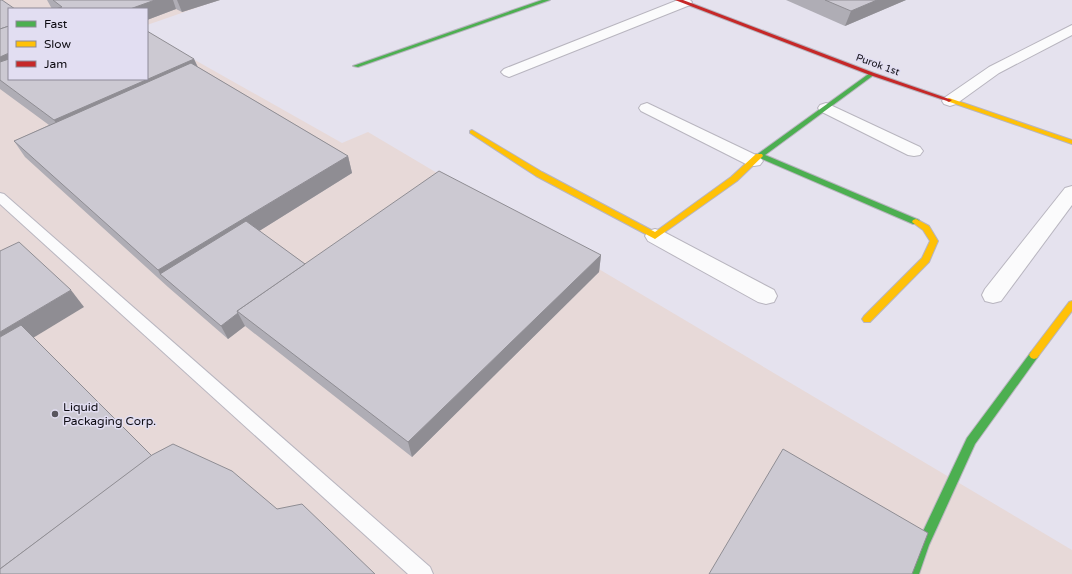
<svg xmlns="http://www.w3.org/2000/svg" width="1072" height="574" font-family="'Varela Round',sans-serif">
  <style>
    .industrial { fill: #e7d9d8 }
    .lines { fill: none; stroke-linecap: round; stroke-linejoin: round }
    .lane-casing { stroke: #b8b5bf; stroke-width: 2 }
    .street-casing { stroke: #b8b5bf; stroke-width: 2 }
    .fast-casing { stroke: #b8b5bf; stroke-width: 2 }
    .slow-casing { stroke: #b8b5bf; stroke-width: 2 }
    .jam-casing { stroke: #b8b5bf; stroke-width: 2 }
    .lane { fill: #fbfbfc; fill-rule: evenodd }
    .street { fill: #fbfbfc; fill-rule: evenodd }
    .fast { fill: #4caf50; fill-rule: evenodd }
    .slow { fill: #ffc107; fill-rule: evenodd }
    .jam { fill: #c62828; fill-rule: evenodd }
    .wall { fill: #afadb5 }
    .shaded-wall { fill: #8f8d93 }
    .building { fill: #ccc9d2; stroke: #8f8d93 }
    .poi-dot { fill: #59565f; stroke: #e2def2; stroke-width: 1.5 }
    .labels { text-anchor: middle; stroke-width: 3; stroke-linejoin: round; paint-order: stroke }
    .far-street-label { font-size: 10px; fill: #0d0b12; stroke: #e2def2 }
    .poi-label { font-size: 12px; fill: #0d0b12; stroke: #e2def2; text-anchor: start }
  </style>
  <rect width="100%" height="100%" fill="#e5e2ee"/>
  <!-- industrial -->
  <path class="industrial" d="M0 0H219L147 25V9H9V79H147V33L342 143 368 132 1072 550V574H0Z"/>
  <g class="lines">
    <!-- lane casing -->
    <g class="lane-casing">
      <path id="lane" d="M0 193 4 194 430 567 433 574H408L0 204Z"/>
    </g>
    <!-- street casing -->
    <g class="street-casing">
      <g id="street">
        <path d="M678 0H690L692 2 690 5 514 75 509 77 504 75 501 72 504 69Z"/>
        <path d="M1072 25V35L999 73 956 104 950 106 944 104 942 101 944 98 989 67Z"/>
        <path d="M647 103 760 157 763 161 760 165 754 166 748 165 641 111 639 108 641 105Z"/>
        <path d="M826 103 920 147 923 151 920 155 914 156 908 155 820 111 818 108 820 105Z"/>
        <path d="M1072 186V205L1001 301 993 303 985 301 982 295 985 289 1065 188Z"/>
        <path d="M655 229 662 231 774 290 777 296 774 302 766 304 758 302 648 241 645 236 648 231Z"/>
      </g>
    </g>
    <!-- fast casing -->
    <g class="fast-casing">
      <g id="fast">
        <path d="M542 0H550L358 67 353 66Z"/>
        <path d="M870 73 875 74 765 155 919 220 920 222 919 224H913L755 156Z"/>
        <path d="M1034 351 1037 352 1039 355 1037 358 975 444 929 545 919 574H907L919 540 967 438 1031 352Z"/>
      </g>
    </g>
    <!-- slow casing -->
    <g class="slow-casing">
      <g id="slow">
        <path d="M949 98 1072 140V144L947 101V99Z"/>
        <path d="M472 130 542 172 655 232 731 177 756 154H762L763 156 737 181 655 239 536 176 470 133V131Z"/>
        <path d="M916 219 929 226 938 241 929 262 870 322H864L862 319 864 316 922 258 930 241 923 230 912 222 913 220Z"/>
        <path d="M1072 301V311L1037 358 1034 359 1031 358 1029 355 1031 352 1069 302Z"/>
      </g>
    </g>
    <!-- jam casing -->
    <g class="jam-casing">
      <path id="jam" d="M675 0H683L874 73 952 100 949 102 947 101 870 75Z"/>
    </g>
    <!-- lane -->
    <use href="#lane" class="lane"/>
    <!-- street -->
    <use href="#street" class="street"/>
    <!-- fast -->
    <use href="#fast" class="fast"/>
    <!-- slow -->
    <use href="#slow" class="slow"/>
    <!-- jam -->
    <use href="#jam" class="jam"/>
  </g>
  <!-- wall -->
  <g class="wall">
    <path d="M0 0 9 79 194 59 198 67 348 156 352 173 259 231 305 264 601 255 599 272 412 457 245 326 228 339 168 287 25 157 14 141 49 125 0 89Z"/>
    <path d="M47 0H220L182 12 176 9 147 20V9H52Z"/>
    <path d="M786 0H906L845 26Z"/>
  </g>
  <!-- shaded-wall -->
  <g class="shaded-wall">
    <path d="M155 0H173L176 9 147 20V9H130Z"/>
    <path d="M177 0H220L182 12Z"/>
    <path d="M877 0H906L845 26 851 11Z"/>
    <path d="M9 53V73L0 77V57Z"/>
    <path d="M194 59 201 75 64 136 54 120Z"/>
    <path d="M348 156 352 173 173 285 160 274 158 270Z"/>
    <path d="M601 255 599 272 412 457 408 442Z"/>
    <path d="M71 290 84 307 0 358V332Z"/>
    <path d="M238 313 245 326 228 339 221 326Z"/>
  </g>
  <!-- building -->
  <g class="building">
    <path d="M0 0H2L15 9H9V26L0 29Z"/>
    <path d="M53 0H155L130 9H55L62 7Z"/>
    <path d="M825 0H877L851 11Z"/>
    <path d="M9 26V53L0 57V29Z"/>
    <path d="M147 31 194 59 54 120 0 80V62L9 59V79H147Z"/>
    <path d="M191 63 348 156 158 270 14 141Z"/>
    <path d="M439 171 601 255 408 442 237 311Z"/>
    <path d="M246 221 305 264 237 311 238 313 221 326 160 274Z"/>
    <path d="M19 242 71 290 0 332V251Z"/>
    <path d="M21 325 152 456 0 569V337Z"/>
    <path d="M173 444 232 471 277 509 302 504 375 574H0V569L152 455Z"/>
    <path d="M783 449 928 533 912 574H709Z"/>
  </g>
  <!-- markers -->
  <circle class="poi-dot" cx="55" cy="414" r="4"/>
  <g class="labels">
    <!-- far-street labels -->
    <g class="far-street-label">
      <text transform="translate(878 64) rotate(20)" y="4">Purok 1st</text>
    </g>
    <!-- poi labels -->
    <g class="poi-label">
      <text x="63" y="411">Liquid<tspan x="63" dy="14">Packaging Corp.</tspan></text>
    </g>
  </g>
  <!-- legend -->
  <rect x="8" y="8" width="140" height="72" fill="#e2def2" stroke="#8d8a98"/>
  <rect x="16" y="21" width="20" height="6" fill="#4caf50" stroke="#8d8a98"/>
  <text x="44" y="28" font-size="12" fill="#0d0b12">Fast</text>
  <rect x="16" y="41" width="20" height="6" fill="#ffc107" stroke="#8d8a98"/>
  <text x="44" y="48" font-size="12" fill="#0d0b12">Slow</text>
  <rect x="16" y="61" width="20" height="6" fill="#c62828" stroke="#8d8a98"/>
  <text x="44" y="68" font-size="12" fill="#0d0b12">Jam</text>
</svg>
